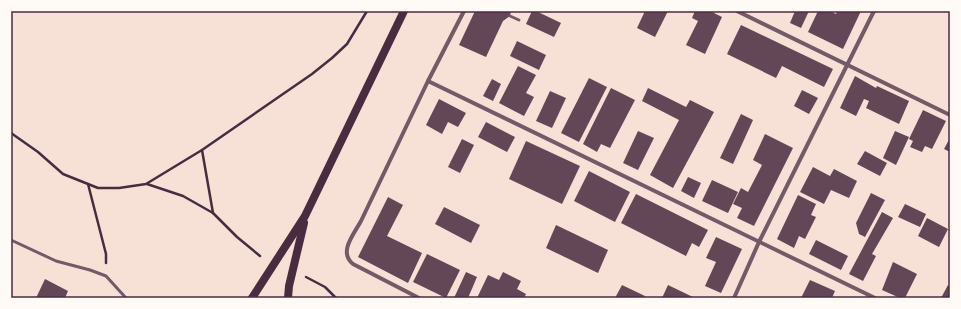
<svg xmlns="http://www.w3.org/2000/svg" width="961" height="309" font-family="Barlow,sans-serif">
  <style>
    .building { fill: #644757 }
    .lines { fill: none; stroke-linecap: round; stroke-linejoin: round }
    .path { stroke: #4a2c40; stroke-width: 2.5 }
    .service { stroke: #755966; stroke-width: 3 }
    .minor { stroke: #755966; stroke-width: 4 }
    .secondary { stroke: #4a2c40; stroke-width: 8 }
    .neatline { fill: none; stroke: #4a2c40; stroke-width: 1.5 }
  </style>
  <rect width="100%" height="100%" fill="#f7e1d7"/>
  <!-- building -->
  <g class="building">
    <path d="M475 11H511L510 16 503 21 486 57 459 45Z"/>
    <path d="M532 11H536L561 23 554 37 526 24Z"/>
    <path d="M645 11H668L655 37 637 28Z"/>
    <path d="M695 11H710L722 17 705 54 686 45 698 21 692 18Z"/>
    <path d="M795 11H809L801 28 790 23Z"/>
    <path d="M818 11H830L836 14 837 11H861L843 49 808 32Z"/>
    <path d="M741 25 833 69 824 87 782 66 776 78 727 54Z"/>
    <path d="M517 41 546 55 539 70 510 56Z"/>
    <path d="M518 66 536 75 526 93 534 97 524 116 499 103Z"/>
    <path d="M855 76 876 88 877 86 909 101 899 124 866 108 869 101 864 99 856 116 840 108Z"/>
    <path d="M589 78 607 87 579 142 561 133Z"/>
    <path d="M492 79 501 84 493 101 483 96Z"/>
    <path d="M611 88 635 100 610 148 601 144 597 152 583 144Z"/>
    <path d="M648 88 686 107 690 100 714 112 673 188 650 175 679 120 642 101Z"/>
    <path d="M802 90 818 98 809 114 794 106Z"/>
    <path d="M550 91 566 98 552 128 536 121Z"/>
    <path d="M439 99 466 113 458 127 448 122 442 134 426 125Z"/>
    <path d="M923 110 946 121 932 149 925 146 922 152 910 147 913 141 909 139Z"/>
    <path d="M741 114 753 120 733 164 720 158Z"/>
    <path d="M486 122 515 137 507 152 478 137Z"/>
    <path d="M638 131 654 138 638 170 623 163Z"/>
    <path d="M895 131 909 137 896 165 883 158Z"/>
    <path d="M765 134 793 148 754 226 737 218 742 208 733 204 741 188 748 192 762 165 753 160Z"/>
    <path d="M950 138V152L944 149Z"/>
    <path d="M462 139 474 145 460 173 448 167Z"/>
    <path d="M526 141 580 166 562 204 509 179Z"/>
    <path d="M865 151 887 163 880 176 857 164Z"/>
    <path d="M813 167 830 176 834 169 857 181 849 198 831 190 824 204 800 192Z"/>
    <path d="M589 171 630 192 615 222 574 201Z"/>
    <path d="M688 177 701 183 694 198 681 191Z"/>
    <path d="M712 180 738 192 728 213 702 201Z"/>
    <path d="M871 193 885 200 865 237 859 234 856 223Z"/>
    <path d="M636 194 708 230 699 247 692 243 686 256 621 223Z"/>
    <path d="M798 195 816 204 811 215 816 217 805 239 799 236 794 248 777 239Z"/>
    <path d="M388 197 403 205 387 236 422 253 408 283 358 257Z"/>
    <path d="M905 204 926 214 920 227 898 217Z"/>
    <path d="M444 207 480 225 471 243 435 224Z"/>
    <path d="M882 212 893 218 872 254 876 256 863 281 849 274Z"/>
    <path d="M927 218 948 229 939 247 918 236Z"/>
    <path d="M556 225 608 250 598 273 546 248Z"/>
    <path d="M716 237 742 249 721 293 705 286 716 262 706 258Z"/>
    <path d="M816 240 848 256 841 270 809 254Z"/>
    <path d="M427 254 460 270 446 298 413 282Z"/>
    <path d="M893 262 917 274 905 298H900L882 290Z"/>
    <path d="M466 272 477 277 468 298H454Z"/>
    <path d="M503 272 521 281 517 289 526 294 524 298H477L488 275 499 280Z"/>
    <path d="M45 279 68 291 65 298H36Z"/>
    <path d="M810 280 835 291 832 298H801Z"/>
    <path d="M622 285 645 296 644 298H615Z"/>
    <path d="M668 285 695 298H662Z"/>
    <path d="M948 285 950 287V298H941Z"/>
  </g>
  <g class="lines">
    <!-- path -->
    <g class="path">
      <path d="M11 133 38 152 63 174 98 188H119L146 184 202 150"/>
      <path d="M88 184 106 254V263"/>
      <path d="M147 184 183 196 213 213"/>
      <path d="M260 256 237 237 213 213 202 150 312 74 332 58 347 44 367 11"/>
      <path d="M306 277 325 287 336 298"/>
    </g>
    <!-- service -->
    <g class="service">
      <path d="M510 16 519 20"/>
      <path d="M11 240 56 261 90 270 106 276 126 298"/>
    </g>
    <!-- minor -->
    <g class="minor">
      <path d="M737 11 950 115"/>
      <path d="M428 81 875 298"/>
      <path d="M419 298 353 264C338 252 354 234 361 221L428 81 464 11"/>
      <path d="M734 298 759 242 874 11"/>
    </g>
    <!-- secondary -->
    <g class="secondary">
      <path d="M252 298 305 216 404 11"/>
      <path d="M288 298 289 286 304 223"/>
    </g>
  </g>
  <!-- border -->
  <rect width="961" height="309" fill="none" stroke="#fffaf5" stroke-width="24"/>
  <rect x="12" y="12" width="937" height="285" class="neatline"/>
</svg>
